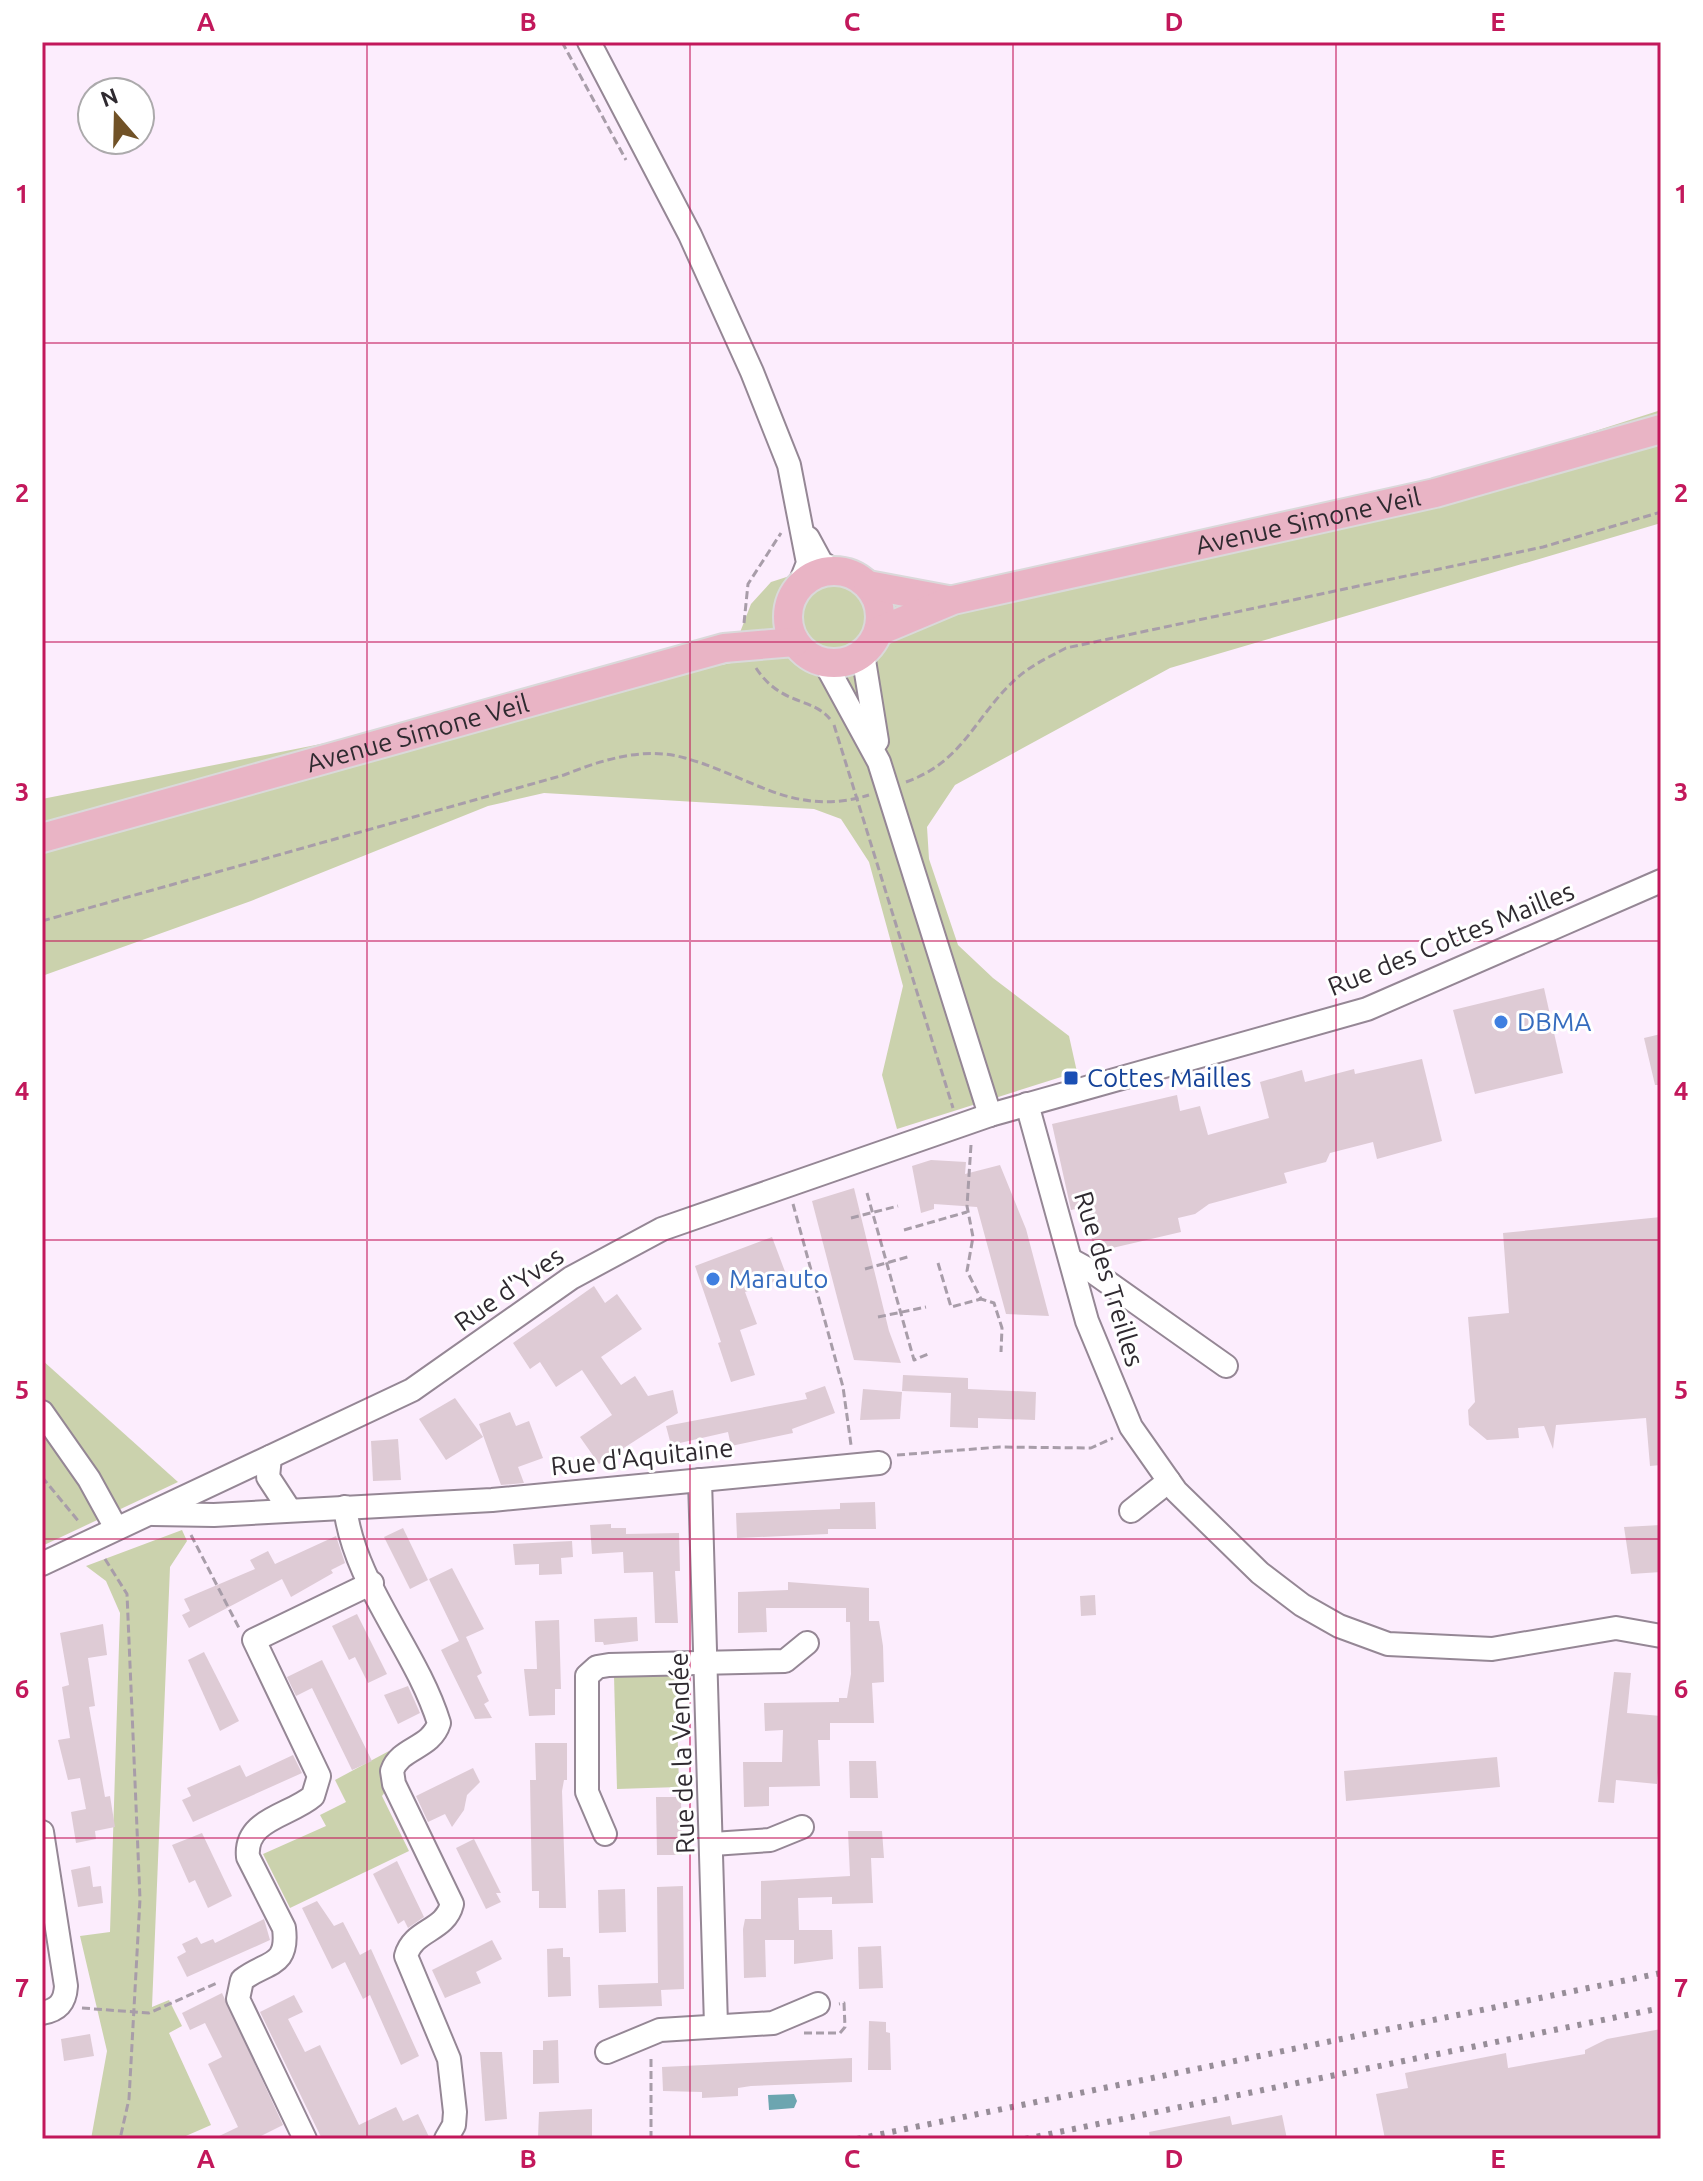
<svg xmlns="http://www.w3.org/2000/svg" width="1703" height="2181" font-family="Ubuntu,sans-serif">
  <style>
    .green { fill: #cbd2ad }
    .water { fill: #6ca5b0 }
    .building { fill: #decbd5 }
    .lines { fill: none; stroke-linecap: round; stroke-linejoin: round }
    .minor-casing { stroke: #958795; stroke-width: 26 }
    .major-casing { stroke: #dad9da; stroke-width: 32 }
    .path { stroke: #a89da9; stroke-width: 3; stroke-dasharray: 8 4; stroke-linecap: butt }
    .minor { stroke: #fff; stroke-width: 22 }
    .major { stroke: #e9b4c5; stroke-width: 28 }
    .rail { stroke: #978d98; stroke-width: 6; stroke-dasharray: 4 8; stroke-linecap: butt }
    .grid { fill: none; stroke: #c2185b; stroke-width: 2; stroke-opacity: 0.55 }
    .shop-dot { fill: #3f7fe0; stroke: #fff; stroke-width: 3 }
    .transit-dot { fill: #1a4fb4; stroke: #fff; stroke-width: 3 }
    .labels { text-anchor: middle; stroke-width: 6; stroke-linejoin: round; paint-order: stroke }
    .street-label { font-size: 26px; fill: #2f2a30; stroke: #fff }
    .shop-label { font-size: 26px; fill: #366cbe; stroke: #fff; text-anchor: start }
    .transit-label { font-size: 26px; fill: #164399; stroke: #fff; text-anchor: start }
    .neatline { fill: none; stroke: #c2185b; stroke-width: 3 }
    .grid-label { font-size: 26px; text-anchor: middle; font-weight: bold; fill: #c2185b }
  </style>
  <rect width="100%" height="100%" fill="#fcedfd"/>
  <!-- green -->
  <g class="green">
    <path d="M1661 410V523L1170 668 955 785 927 827 929 859 958 945 993 978 1069 1036 1077 1072 897 1129 882 1075 903 986 869 862 841 819 814 809 544 793 488 806 251 901 42 976V799L736 662 739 635 751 604 771 582 799 573 858 577 965 610 1523 454Z"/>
    <path d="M42 1360 178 1482 42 1546Z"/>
    <path d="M182 1530 187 1541 170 1567 152 2007 169 2000 182 2026 169 2033 211 2125 179 2139H91L107 2051 80 1936 110 1932 120 1613 106 1581 86 1566Z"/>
    <path d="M676 1674 679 1787 617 1789 614 1676Z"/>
    <path d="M389 1751 381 1769 385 1792 382 1796 409 1851 290 1908 263 1854 326 1826 320 1815 346 1802 335 1780Z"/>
  </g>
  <!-- water -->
  <path class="water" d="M794 2094 797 2101 794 2108 769 2110 768 2095Z"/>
  <!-- building -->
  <g class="building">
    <path d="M1544 988 1563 1073 1475 1094 1453 1010Z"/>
    <path d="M1661 1034V1085H1655L1644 1038Z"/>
    <path d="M1422 1059 1442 1141 1377 1159 1373 1142 1330 1153 1326 1162 1284 1173 1287 1183 1209 1204 1195 1214 1178 1218 1181 1232 1095 1252 1084 1207 1071 1210 1052 1124 1177 1095 1180 1111 1200 1106 1208 1135 1269 1118 1260 1082 1302 1070 1305 1082 1354 1069 1355 1074Z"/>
    <path d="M931 1160 966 1162 965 1174 1000 1165 1026 1229 1049 1316 1006 1314 977 1207 934 1204V1209L921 1213 912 1166Z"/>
    <path d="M854 1188 889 1331 901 1363 854 1360 838 1301 812 1201Z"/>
    <path d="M1661 1217V1465L1650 1466 1646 1418 1556 1425 1553 1449 1544 1426 1518 1428 1519 1438 1487 1440 1469 1425 1468 1410 1475 1402 1468 1317 1509 1313 1503 1233Z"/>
    <path d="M772 1237 787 1277 745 1292 757 1324 740 1330 755 1375 731 1382 718 1343 721 1342 695 1266Z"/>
    <path d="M594 1286 605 1303 617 1294 642 1329 601 1357 621 1385 635 1376 648 1396 673 1390 678 1413 599 1464 580 1437 612 1415 582 1370 556 1387 540 1362 530 1369 513 1343Z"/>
    <path d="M903 1375 968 1378V1389L1036 1392 1035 1420 978 1418V1428L950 1427 951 1393 902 1391Z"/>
    <path d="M825 1386 835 1413 792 1429 793 1433 731 1446 728 1432 671 1445 666 1426 807 1399 805 1393Z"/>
    <path d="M863 1389 902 1392 900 1419 860 1420Z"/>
    <path d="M455 1398 483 1437 446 1460 419 1419Z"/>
    <path d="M510 1412 516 1426 529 1421 543 1458 518 1467 524 1483 501 1485 479 1424Z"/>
    <path d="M398 1439 401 1480 373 1481 371 1441Z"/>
    <path d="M875 1502 876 1529H828V1534L737 1538 736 1513 840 1509V1503Z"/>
    <path d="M611 1524V1528H626V1534L679 1533 680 1571H675L678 1623H655L653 1572 624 1573 623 1552 592 1554 590 1525Z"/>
    <path d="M1661 1525V1572L1631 1574 1624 1527Z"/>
    <path d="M403 1528 428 1580 410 1589 384 1537Z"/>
    <path d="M336 1536 345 1563 331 1570 333 1573 291 1597 282 1579 189 1628 182 1615 190 1611 184 1599 255 1569 250 1560 268 1551 275 1564Z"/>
    <path d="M572 1541 573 1557 561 1558 562 1574 539 1575V1564L515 1565 513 1544Z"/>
    <path d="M452 1568 484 1629 466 1637 482 1673 477 1676 489 1701 484 1704 492 1718 475 1719 441 1650 459 1641 429 1579Z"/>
    <path d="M788 1582 869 1588V1621H879L883 1646 884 1682 872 1683 874 1723H830V1740H818L820 1786 769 1787V1806L744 1807 743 1762H782L783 1730 765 1731 764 1703 839 1702V1698H847L851 1674 850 1622H846V1608H766L767 1632 738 1633V1592L788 1590Z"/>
    <path d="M1095 1595 1096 1615 1081 1616 1080 1596Z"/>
    <path d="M357 1614 387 1674 368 1683 355 1657 349 1660 332 1626Z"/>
    <path d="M637 1617 638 1641 604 1645 603 1642H595L594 1619Z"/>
    <path d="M559 1620 561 1689H555V1715L529 1716 524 1669H537L535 1621Z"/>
    <path d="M103 1624 107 1655 88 1658 95 1706 89 1707 105 1797 110 1796 115 1827 95 1831 96 1839 76 1843 71 1812 86 1809 80 1778 68 1780 58 1740 70 1738 62 1687 69 1685 60 1633Z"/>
    <path d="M204 1652 239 1721 220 1731 188 1660Z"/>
    <path d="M322 1660 372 1761 352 1770 312 1688 296 1696 287 1677Z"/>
    <path d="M1614 1672 1631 1673 1627 1713 1661 1716V1738L1657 1784 1616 1780 1614 1803 1598 1802Z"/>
    <path d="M408 1686 420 1713 398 1724 384 1695Z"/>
    <path d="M535 1743H567V1780H564L562 1791 566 1908H539V1891H532L530 1780H536Z"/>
    <path d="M293 1755 302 1773 193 1822 182 1800 191 1796 187 1788 240 1765 246 1777Z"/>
    <path d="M1497 1757 1500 1787 1346 1801 1344 1771Z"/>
    <path d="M849 1761H876L878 1798H850Z"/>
    <path d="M473 1768 480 1782 467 1795 464 1810 452 1827 445 1814 428 1822 416 1796Z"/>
    <path d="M656 1797H681L682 1855H657Z"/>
    <path d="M848 1831H882L884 1858H871L873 1903 832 1904V1897L798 1898 799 1930H832L833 1959 794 1964V1940H765L766 1977 744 1978 743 1929 745 1919H761V1881L850 1876Z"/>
    <path d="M202 1833 232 1896 208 1908 195 1880 189 1883 172 1845Z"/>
    <path d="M474 1839 501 1893H496L501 1902 486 1909 456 1848Z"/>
    <path d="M397 1861 424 1917 408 1928 404 1920 398 1924 373 1874Z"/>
    <path d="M90 1866 93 1887 101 1886 103 1903 78 1907 71 1870Z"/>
    <path d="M683 1886 684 1989 661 1990 662 2006 599 2008 598 1985 658 1983 657 1887Z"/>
    <path d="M625 1889 626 1932 599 1933 598 1890Z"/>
    <path d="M317 1901 334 1926 343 1922 360 1955 371 1949 419 2056 401 2065 370 1995 363 1999 345 1962 332 1969 302 1908Z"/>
    <path d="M264 1919 270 1940 187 1977 177 1957 186 1952 182 1944 197 1937 201 1944 213 1939 215 1943Z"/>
    <path d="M492 1940 502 1959 476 1972 481 1983 445 1998 432 1970Z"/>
    <path d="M881 1946 883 1988 859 1989 858 1947Z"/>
    <path d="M563 1948V1957H570L571 1996 548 1997 547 1949Z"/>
    <path d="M222 1993 283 2125 255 2139H213L238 2127 208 2064 222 2057 205 2023 190 2030 182 2013Z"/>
    <path d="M294 1995 303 2012 288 2019 305 2052 320 2045 359 2125 396 2107 403 2121 418 2114 430 2139H322L260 2012Z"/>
    <path d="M869 2021 886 2022V2032L890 2033 891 2070H868Z"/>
    <path d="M1661 2029V2139H1385L1376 2094 1408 2088 1405 2073 1506 2053 1508 2068 1585 2054V2050L1607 2039Z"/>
    <path d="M90 2034 94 2056 64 2061 61 2039Z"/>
    <path d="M558 2040 559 2083 533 2084V2050H543V2041Z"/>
    <path d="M480 2052H502L507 2119 485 2121Z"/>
    <path d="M852 2058V2082L751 2086 738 2088V2096L702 2098V2092L663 2091 662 2067Z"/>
    <path d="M592 2109V2136L538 2138 539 2112Z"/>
    <path d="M1282 2115 1287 2139H1150L1149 2132 1230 2116 1232 2125Z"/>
  </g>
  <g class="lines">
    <!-- minor casing -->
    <g class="minor-casing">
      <g id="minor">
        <path d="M589 42 690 235 752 372 789 465 808 563 799 586"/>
        <path d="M808 538 821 562 834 571"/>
        <path d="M863 654 877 741"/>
        <path d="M825 663 879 762 990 1115"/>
        <path d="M1027 1104 1087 1321 1131 1427 1176 1491 1260 1573 1302 1605 1339 1626 1388 1644 1492 1649 1616 1628 1661 1636"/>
        <path d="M1071 1260 1093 1272 1226 1366"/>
        <path d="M42 1412 89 1479 116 1528"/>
        <path d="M270 1457 268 1477 289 1509"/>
        <path d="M700 1480 716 2025"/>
        <path d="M345 1507C354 1584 416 1649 439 1723 431 1749 400 1747 392 1771L394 1784 452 1904C445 1932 413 1929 406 1956L449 2059 455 2112 454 2125 446 2139"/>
        <path d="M1131 1511 1169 1481"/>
        <path d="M153 1514 214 1515 492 1500 879 1463"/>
        <path d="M42 1564 412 1390 571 1278 662 1229 990 1115 1367 1009 1661 881"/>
        <path d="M42 1832 66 1986C65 2003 58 2010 42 2013"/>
        <path d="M605 1834 587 1792V1676L597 1667 609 1665 785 1661 807 1643"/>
        <path d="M713 1844 770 1840 802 1827"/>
        <path d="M607 2052 660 2030 773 2023 818 2004"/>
        <path d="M305 2139 238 1999 242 1980C266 1961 289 1968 284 1928L248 1857C244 1819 290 1816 313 1796L319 1776 254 1640 372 1583"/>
      </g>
    </g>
    <!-- major casing -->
    <g class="major-casing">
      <g id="major">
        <circle cx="834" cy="617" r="46"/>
        <path d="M868 585 948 600"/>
        <path id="s1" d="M879 631 953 600 1435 493 1661 429"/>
        <path id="s2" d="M42 838 724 648 795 642"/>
      </g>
    </g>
    <!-- path -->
    <g class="path">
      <path d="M562 42 626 160"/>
      <path d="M744 623 748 584 781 533"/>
      <path d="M756 668C781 706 812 697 830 719"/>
      <path d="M834 725 953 1108"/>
      <path d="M906 782C965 761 975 715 1018 677 1032 665 1049 657 1066 648L1543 547 1661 512"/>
      <path d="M42 921 564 775C602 760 644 746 685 758 753 777 794 818 869 795"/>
      <path d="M971 1145 967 1206 973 1237 967 1271 981 1299 994 1303 1002 1328 1001 1352"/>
      <path d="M867 1193 914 1360 928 1354"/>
      <path d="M793 1204 843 1387 851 1445"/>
      <path d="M851 1218 898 1206"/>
      <path d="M904 1230 967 1212"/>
      <path d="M938 1263 951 1307 981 1299"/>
      <path d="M865 1269 911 1256"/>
      <path d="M878 1317 926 1307"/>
      <path d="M897 1455 1000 1447 1091 1448 1113 1438"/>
      <path d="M42 1477 80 1523"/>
      <path d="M191 1535 239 1628"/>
      <path d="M105 1559 127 1594 140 1899 129 2099 120 2139"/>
      <path d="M82 2008 149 2013 219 1982"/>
      <path d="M804 2033H840L845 2027 844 2003 839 2004"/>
      <path d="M651 2139V2055"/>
    </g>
    <!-- minor -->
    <use href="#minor" class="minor"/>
    <!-- major -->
    <use href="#major" class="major"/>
    <!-- rail -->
    <g class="rail">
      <path d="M857 2139 1661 1973"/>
      <path d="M1025 2139 1661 2008"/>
    </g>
  </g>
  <!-- grid -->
  <path class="grid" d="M367 42V2139M690 42V2139M1013 42V2139M1336 42V2139M42 343H1661M42 642H1661M42 941H1661M42 1240H1661M42 1539H1661M42 1838H1661"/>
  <!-- markers -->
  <g class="shop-dot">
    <circle cx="1501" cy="1022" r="8"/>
    <circle cx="713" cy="1279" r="8"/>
  </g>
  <rect class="transit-dot" x="1063" y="1070" width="16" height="16" rx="4"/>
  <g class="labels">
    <!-- street labels -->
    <g class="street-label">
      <text dy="9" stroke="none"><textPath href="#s1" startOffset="444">Avenue Simone Veil</textPath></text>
      <text dy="9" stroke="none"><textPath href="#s2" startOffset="390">Avenue Simone Veil</textPath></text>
      <text transform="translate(1451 939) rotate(-22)" y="9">Rue des Cottes Mailles</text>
      <text transform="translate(1109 1279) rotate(73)" y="9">Rue des Treilles</text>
      <text transform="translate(509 1289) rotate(-35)" y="9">Rue d'Yves</text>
      <text transform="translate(642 1457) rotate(-6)" y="9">Rue d'Aquitaine</text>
      <text transform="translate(682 1753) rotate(-92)" y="9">Rue de la Vendée</text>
    </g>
    <!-- shop labels -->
    <g class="shop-label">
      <text x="1517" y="1031">DBMA</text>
      <text x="729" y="1288">Marauto</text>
    </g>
    <!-- transit labels -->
    <g class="transit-label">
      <text x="1087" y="1087">Cottes Mailles</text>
    </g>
  </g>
  <!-- border -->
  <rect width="1703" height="2181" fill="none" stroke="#ffffff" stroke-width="88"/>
  <!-- north arrow -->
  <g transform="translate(116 116) rotate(340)"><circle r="38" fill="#ffffff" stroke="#acaaac" stroke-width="2"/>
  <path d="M0-6L14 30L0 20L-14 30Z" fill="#715227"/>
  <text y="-12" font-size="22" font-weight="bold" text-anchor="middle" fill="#2f2a30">N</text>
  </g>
  <rect x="44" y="44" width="1615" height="2093" class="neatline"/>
  <g class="grid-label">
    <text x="206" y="31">A</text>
    <text x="528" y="31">B</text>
    <text x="852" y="31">C</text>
    <text x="1174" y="31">D</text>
    <text x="1498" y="31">E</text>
    <text x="22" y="203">1</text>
    <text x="1681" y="203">1</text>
    <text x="22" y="502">2</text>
    <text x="1681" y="502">2</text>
    <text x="22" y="801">3</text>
    <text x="1681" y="801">3</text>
    <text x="22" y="1100">4</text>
    <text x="1681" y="1100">4</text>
    <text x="22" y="1399">5</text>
    <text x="1681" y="1399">5</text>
    <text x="22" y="1698">6</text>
    <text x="1681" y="1698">6</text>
    <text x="22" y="1997">7</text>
    <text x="1681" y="1997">7</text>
    <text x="206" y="2168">A</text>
    <text x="528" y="2168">B</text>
    <text x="852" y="2168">C</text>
    <text x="1174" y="2168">D</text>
    <text x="1498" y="2168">E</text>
  </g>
</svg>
